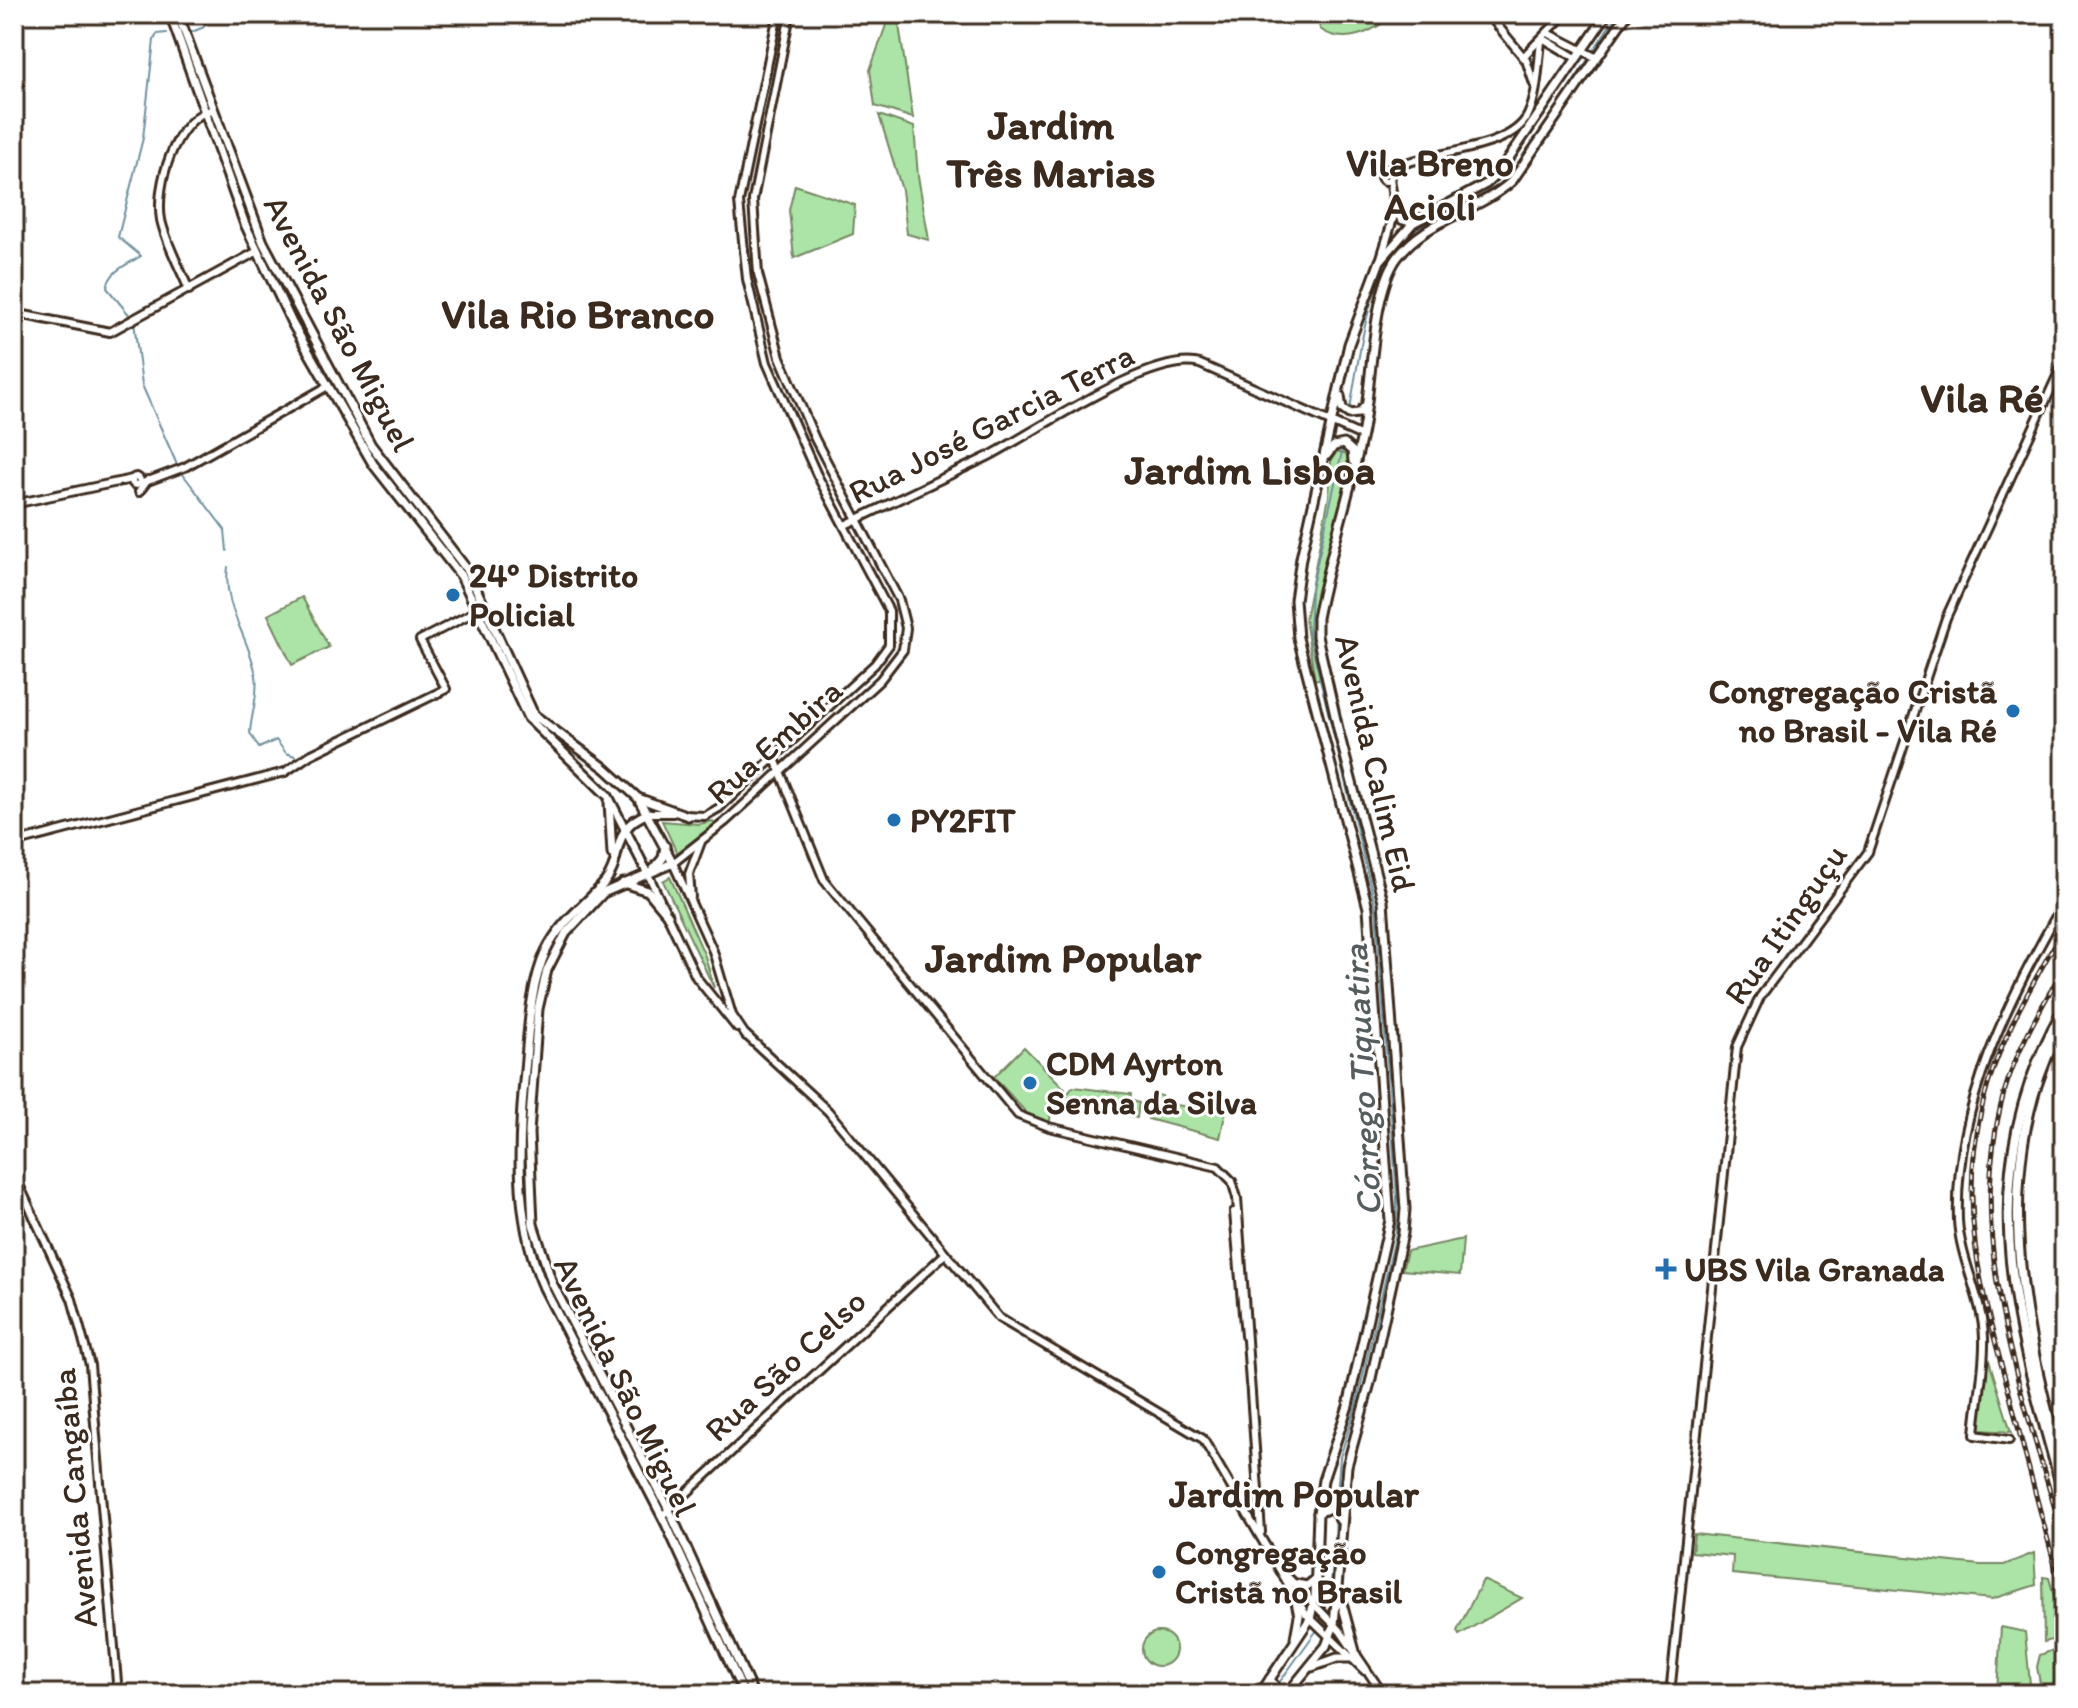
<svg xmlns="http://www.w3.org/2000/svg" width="2078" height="1708" font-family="Itim,sans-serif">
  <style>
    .green { fill: #ace3a6; stroke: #748662; stroke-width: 2 }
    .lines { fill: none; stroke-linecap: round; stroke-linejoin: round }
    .stream { stroke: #6f919e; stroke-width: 2 }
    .secondary-casing { stroke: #3b2a1e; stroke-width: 12 }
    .primary-casing { stroke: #3b2a1e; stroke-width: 13 }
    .highway-casing { stroke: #3b2a1e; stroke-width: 14 }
    .secondary { stroke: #fff; stroke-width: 6 }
    .primary { stroke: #fff; stroke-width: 7 }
    .highway { stroke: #fff; stroke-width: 8 }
    .rail-casing { stroke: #3b2a1e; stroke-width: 5 }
    .rail { stroke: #fff; stroke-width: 2; stroke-dasharray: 6; stroke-linecap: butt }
    .poi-dot { fill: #1f6fb2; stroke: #fff; stroke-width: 3 }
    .labels { text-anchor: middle; stroke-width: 6; stroke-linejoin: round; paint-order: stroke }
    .street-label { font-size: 34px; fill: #3b2a1e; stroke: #fff }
    .poi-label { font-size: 34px; font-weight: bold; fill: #3b2a1e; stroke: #fff; text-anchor: start }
    .water-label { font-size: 36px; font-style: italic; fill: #555d5e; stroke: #fff }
    .quarter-label { font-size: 38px; font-weight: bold; fill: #3b2a1e; stroke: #fff }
    .district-label { font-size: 42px; font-weight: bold; fill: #3b2a1e; stroke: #fff }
  </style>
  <rect width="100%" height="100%" fill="#fff"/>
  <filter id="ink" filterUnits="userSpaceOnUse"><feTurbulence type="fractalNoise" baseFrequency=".0125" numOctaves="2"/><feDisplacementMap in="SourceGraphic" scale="16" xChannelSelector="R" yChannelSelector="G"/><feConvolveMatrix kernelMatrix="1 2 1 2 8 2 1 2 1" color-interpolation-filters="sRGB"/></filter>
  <g filter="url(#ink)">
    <!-- green -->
    <g class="green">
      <path d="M890 14H902L899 25 913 118 875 106 870 70Z"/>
      <path d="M1317 14H1393C1374 33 1343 46 1320 29Z"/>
      <path d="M879 115 914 127 918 176 929 240 907 234 902 190Z"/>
      <path d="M795 185 855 205 853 234 794 258 789 210Z"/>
      <path d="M1336 452 1348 455C1357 500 1320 566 1314 610 1311 633 1318 655 1324 677L1315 680 1305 619 1329 496 1331 461Z"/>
      <path d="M302 597 329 647 292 665 268 615Z"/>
      <path d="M662 821 699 824 713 821 715 824 677 853Z"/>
      <path d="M670 877 705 956 714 988 663 881Z"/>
      <path d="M1024 1047 1065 1089 1051 1110 1050 1121 1032 1119 994 1077Z"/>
      <path d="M1073 1087 1131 1094 1130 1100 1139 1103 1137 1118 1065 1097Z"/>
      <path d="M1153 1094 1162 1096V1103L1203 1109 1205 1103 1226 1111 1220 1138 1148 1119Z"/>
      <path d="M1463 1239 1460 1275 1402 1270 1407 1251Z"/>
      <path d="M1987 1354 2011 1432 1979 1430Z"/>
      <path d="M1694 1534 1980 1565H2004L2034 1553 2036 1585 1992 1599 1732 1574 1733 1556 1692 1552Z"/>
      <path d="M2043 1577 2049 1578 2064 1631V1637L2044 1642Z"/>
      <path d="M1483 1580 1522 1598 1459 1635 1457 1631Z"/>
      <path d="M2001 1627 2025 1632 2030 1684 1997 1691Z"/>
      <circle cx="1159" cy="1649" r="17"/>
      <path d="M2064 1646V1694H2042L2037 1667 2040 1655Z"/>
    </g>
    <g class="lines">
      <!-- stream -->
      <g class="stream">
        <path d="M192 32 204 27 209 14"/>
        <path d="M1542 131 1617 14"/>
        <path d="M131 317 107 288C110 270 127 265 141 256L118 237 143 138 154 40 157 34 167 33"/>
        <path d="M134 322 142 385 178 467"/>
        <path d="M1350 408C1363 342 1365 264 1427 222 1448 208 1476 201 1497 186 1513 174 1525 155 1536 139"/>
        <path d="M182 473 225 530 227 551"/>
        <path d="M228 567C222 607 250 638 256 676 259 695 251 714 250 733L259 748 276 740 286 753 295 756"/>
        <path d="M1336 1506 1340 1457 1356 1406 1396 1233 1397 1197 1376 908 1309 634 1311 590 1342 452"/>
        <path d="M1319 1624C1334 1590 1334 1554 1336 1517"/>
        <path d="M1271 1694 1317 1630"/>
      </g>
      <!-- secondary casing -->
      <g class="secondary-casing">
        <g id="secondary">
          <path d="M1488 14 1526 60 1534 84"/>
          <path d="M1550 34 1597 58"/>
          <path d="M1544 39 1576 58"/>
          <path d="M1523 57 1565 14"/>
          <circle cx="1386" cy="176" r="5"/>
          <path d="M1386 171C1422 150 1509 154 1528 115 1538 94 1538 65 1541 42"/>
          <path d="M1395 212 1402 220 1413 223"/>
          <path d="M1380 261 1395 212 1390 178"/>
          <path d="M189 290C180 268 166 243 161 220 155 186 175 119 211 110"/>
          <path d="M14 313 110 332 256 252"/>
          <circle cx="136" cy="481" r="4"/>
          <path d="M140 484 185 467 328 386"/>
          <path d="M139 492 148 480"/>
          <path d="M14 504 132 479"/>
          <path d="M845 525C893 502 941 479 989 456 1034 433 1153 350 1200 364L1362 436"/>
          <path d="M775 759 824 880 1018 1115 1049 1127 1218 1167 1232 1181 1237 1198 1250 1383"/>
          <path d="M649 813H673"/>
          <path d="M684 815 705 816 719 808 875 664 889 645V611L817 475 767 363 747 279 739 202 778 14"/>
          <path d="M14 843 285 772 310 755 446 689 420 640 480 609"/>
          <path d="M648 874 696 977 737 1028"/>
          <path d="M691 897 689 874 701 842"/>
          <path d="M746 1035 828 1111 999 1318 1203 1439 1305 1613 1365 1671"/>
          <path d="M746 1036 732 1015 713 951 673 863 725 822 880 680 903 650 906 628 899 600 815 439 780 357 758 274 753 200 790 14"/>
          <path d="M14 1174 72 1299 90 1365 118 1694"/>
          <path d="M1234 1212 1245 1336"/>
          <path d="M1250 1379 1261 1532"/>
          <path d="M2009 1440 1975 1435C1977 1404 1985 1369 1984 1338 1983 1299 1960 1260 1958 1220 1954 1105 2009 999 2064 902"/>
          <path d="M662 1516 945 1254"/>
          <path d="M1281 1570 1341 1632 1383 1694"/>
          <path d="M1670 1694 1737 1047 1760 997 1868 852 1946 618 2064 361"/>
        </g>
      </g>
      <!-- primary casing -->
      <g class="primary-casing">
        <g id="primary">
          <path d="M170 14 244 222 292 323 373 464 461 576 528 718 608 796 648 874"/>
          <path d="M178 14 263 242 371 445 468 571 534 715 605 768 638 798 673 863 603 893 566 933 547 970 538 1009 529 1133 533 1224 552 1283 669 1510 753 1694"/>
          <path d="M1340 396 1342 409 1349 414 1359 413 1366 405"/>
          <path d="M1327 455 1334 446 1344 444 1352 451 1353 461"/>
          <path d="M638 798 688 816"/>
          <path d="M609 802 612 854"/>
          <path d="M649 813C609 827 624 859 605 882 584 907 562 919 546 951 531 984 529 1023 526 1059 519 1135 512 1217 544 1288L666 1524 744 1694"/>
          <path d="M653 870 663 858 665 846"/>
          <path d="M623 883 648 891 668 915"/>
          <path d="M1318 1513 1332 1507 1340 1520"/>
          <path d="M1296 1584 1307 1586 1316 1579"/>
          <path d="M1340 1596 1356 1655"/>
          <path d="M1295 1597 1299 1616 1295 1638"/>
          <path d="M1312 1667 1337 1658H1350"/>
          <path d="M1270 1679 1278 1691 1287 1694"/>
          <path d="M1260 1694 1310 1619 1315 1596 1318 1513 1323 1480 1348 1406 1390 1220 1368 908 1298 638 1295 600 1301 558 1349 344 1380 261 1413 223 1486 184 1500 171 1607 14"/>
          <path d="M1287 1694 1326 1646 1334 1625 1347 1466 1370 1383 1403 1233 1405 1209 1383 901 1339 733 1317 636V618C1329 557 1349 497 1362 435 1372 389 1371 294 1397 258 1425 219 1478 212 1512 181L1627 14"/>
        </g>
      </g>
      <!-- highway casing -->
      <g class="highway-casing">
        <g id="highway">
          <path d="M2064 1008C1969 1176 2015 1322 2064 1495"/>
          <path d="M2064 1022C1985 1162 2023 1329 2064 1474"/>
        </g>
      </g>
      <!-- secondary -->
      <use href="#secondary" class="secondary"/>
      <!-- primary -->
      <use href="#primary" class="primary"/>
      <!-- highway -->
      <use href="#highway" class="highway"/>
      <!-- rail casing -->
      <g class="rail-casing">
        <g id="rail">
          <path d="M2064 928C2033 984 1998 1040 1983 1103 1956 1211 1983 1297 2011 1400 2028 1467 2046 1533 2064 1599"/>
          <path d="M2064 967C2041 1008 2017 1048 2004 1093 1962 1244 2025 1397 2064 1541"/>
        </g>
      </g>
      <!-- rail -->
      <use href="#rail" class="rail"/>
    </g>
  </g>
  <!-- markers -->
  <g class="poi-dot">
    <circle cx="453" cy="595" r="8"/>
    <circle cx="2013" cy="711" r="8"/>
    <circle cx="894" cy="820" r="8"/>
    <circle cx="1030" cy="1083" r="8"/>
    <path d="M1662 1257h8v8h8v8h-8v8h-8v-8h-8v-8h8z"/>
    <circle cx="1159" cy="1572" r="8"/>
  </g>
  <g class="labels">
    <!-- street labels -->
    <g class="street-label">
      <text transform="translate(340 323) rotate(62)" y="12">Avenida São Miguel</text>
      <text transform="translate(991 423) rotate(-27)" y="12">Rua José Garcia Terra</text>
      <text transform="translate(774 741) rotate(-42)" y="12">Rua Embira</text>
      <text transform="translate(1376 763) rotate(77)" y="12">Avenida Calim Eid</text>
      <text transform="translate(1785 924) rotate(-55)" y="12">Rua Itinguçu</text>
      <text transform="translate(785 1365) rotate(-43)" y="12">Rua São Celso</text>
      <text transform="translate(626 1386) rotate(64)" y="12">Avenida São Miguel</text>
      <text transform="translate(74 1498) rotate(-95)" y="12">Avenida Cangaíba</text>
    </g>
    <!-- poi labels -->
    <g class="poi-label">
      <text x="469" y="587">24º Distrito<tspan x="469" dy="39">Policial</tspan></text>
      <text x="1997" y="703" text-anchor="end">Congregação Cristã<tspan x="1997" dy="39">no Brasil - Vila Ré</tspan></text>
      <text x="910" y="832">PY2FIT</text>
      <text x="1046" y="1075">CDM Ayrton<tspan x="1046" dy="39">Senna da Silva</tspan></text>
      <text x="1684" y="1281">UBS Vila Granada</text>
      <text x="1175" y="1564">Congregação<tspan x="1175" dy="39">Cristã no Brasil</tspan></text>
    </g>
    <!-- water labels -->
    <g class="water-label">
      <text transform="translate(1361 1080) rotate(-93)" y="13">Córrego Tiquatira</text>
    </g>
    <!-- quarter labels -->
    <g class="quarter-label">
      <text x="1430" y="176">Vila Breno<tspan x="1430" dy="44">Acioli</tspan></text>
      <text x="1294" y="1507">Jardim Popular</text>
    </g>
    <!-- district labels -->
    <g class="district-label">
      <text x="1051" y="139">Jardim<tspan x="1051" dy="48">Três Marias</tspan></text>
      <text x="578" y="328">Vila Rio Branco</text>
      <text x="1982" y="412">Vila Ré</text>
      <text x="1250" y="484">Jardim Lisboa</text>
      <text x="1063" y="972">Jardim Popular</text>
    </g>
  </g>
  <!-- margin -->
  <rect width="2078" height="1708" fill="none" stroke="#fff" stroke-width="48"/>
  <rect x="24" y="24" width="2030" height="1660" fill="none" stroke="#3b2a1e" stroke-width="3" filter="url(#ink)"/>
</svg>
